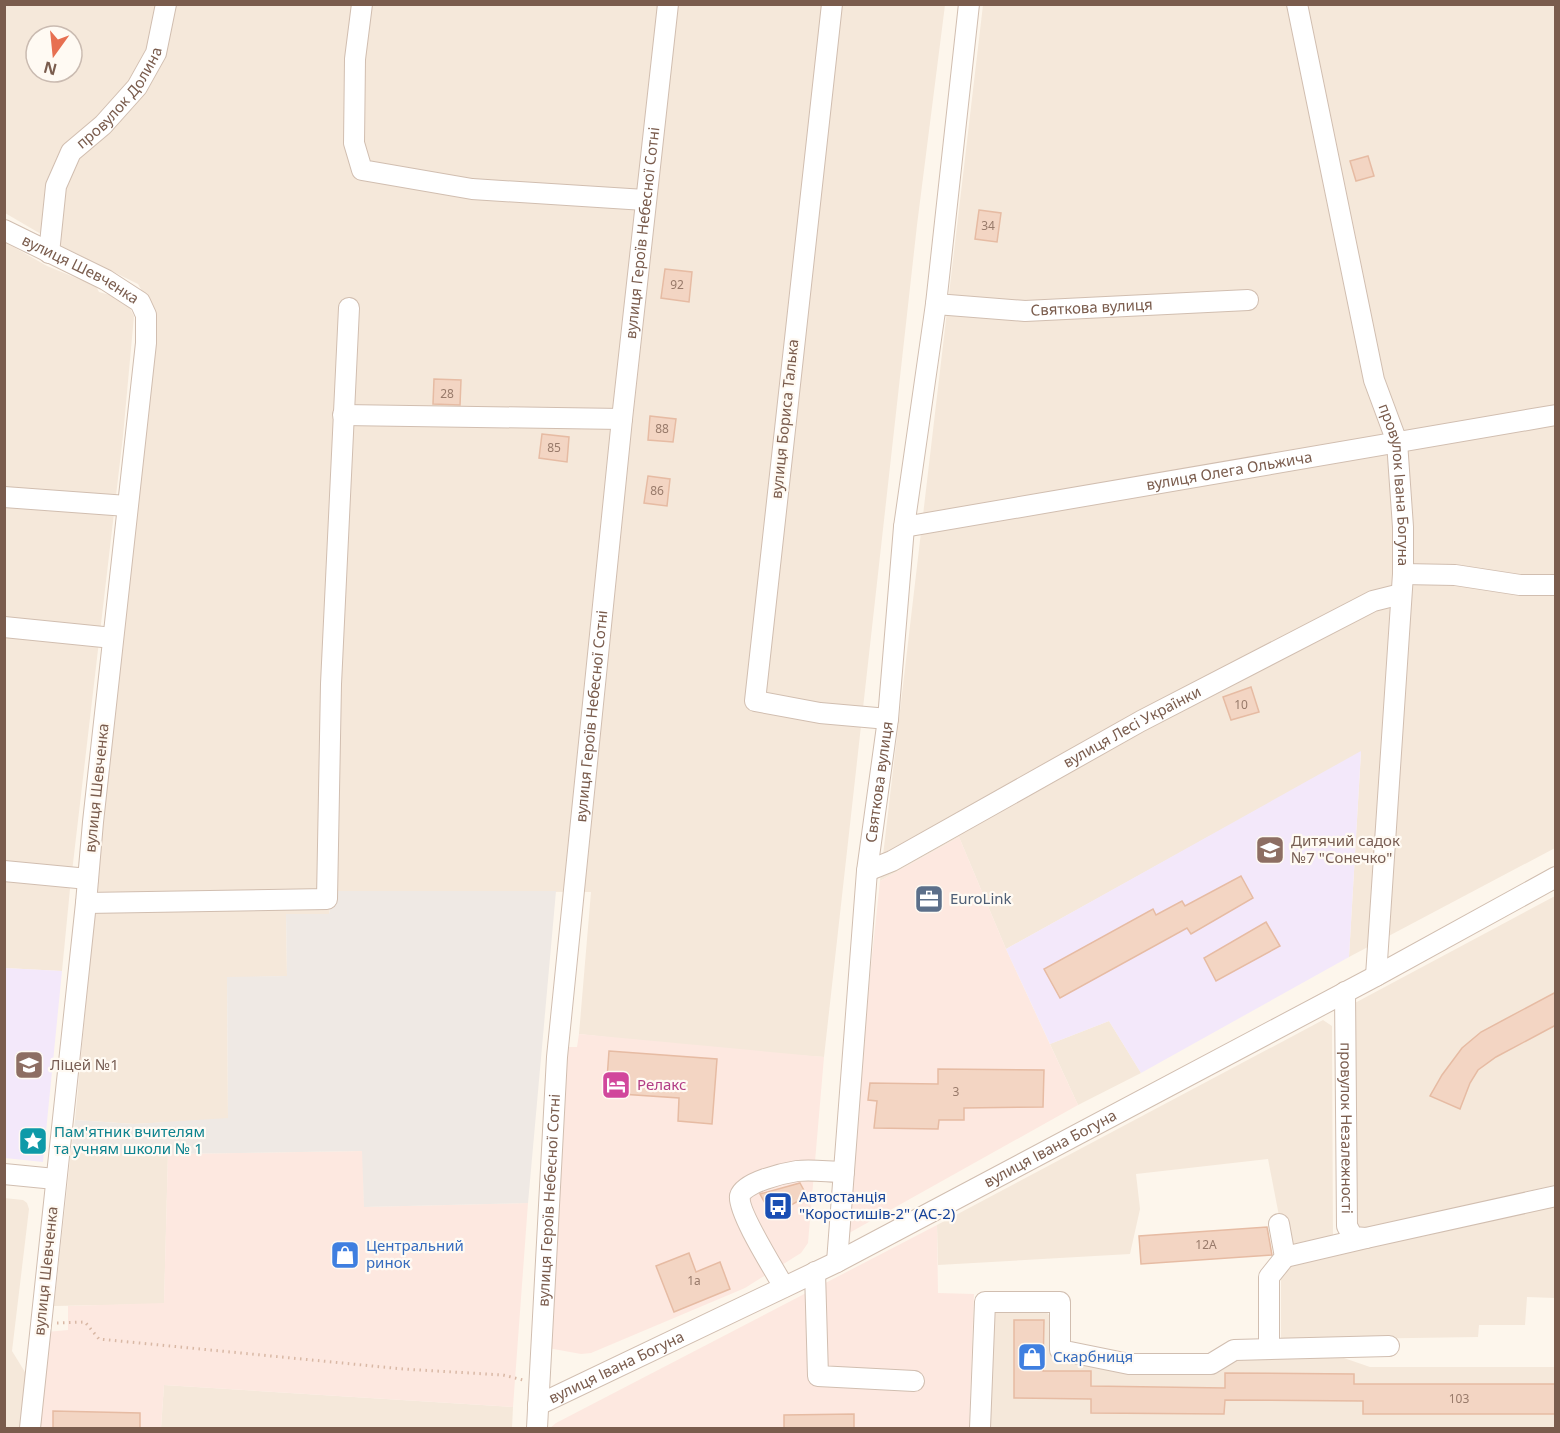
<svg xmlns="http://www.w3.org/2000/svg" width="1560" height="1433" font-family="'Noto Sans',sans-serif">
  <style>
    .residential { fill: #f5e8da; fill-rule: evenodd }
    .commercial { fill: #fde8e0 }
    .industrial { fill: #efe9e4 }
    .education { fill: #f3e8fa }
    .building { fill: #f3d5c3; stroke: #e6bba3; stroke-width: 1.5 }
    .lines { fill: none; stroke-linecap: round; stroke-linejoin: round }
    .minor-casing { stroke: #d1beb0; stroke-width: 22 }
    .path { stroke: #d9b8a5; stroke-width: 3; stroke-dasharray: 1.5 4.5; stroke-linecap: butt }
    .minor { stroke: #fff; stroke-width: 20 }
    .labels { text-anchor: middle; stroke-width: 4.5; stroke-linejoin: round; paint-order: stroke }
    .number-label { font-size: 12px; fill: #987a6a }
    .street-label { font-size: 15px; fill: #7a5c4d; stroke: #fffaf3 }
    .education-label { font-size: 15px; fill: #785e54; stroke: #fffaf3; text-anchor: start }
    .service-label { font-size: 15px; fill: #4e5e75; stroke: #fffaf3; text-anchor: start }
    .hotel-label { font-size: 15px; fill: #b23c85; stroke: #fffaf3; text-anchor: start }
    .culture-label { font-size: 15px; fill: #0d838f; stroke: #fffaf3; text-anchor: start }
    .transit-label { font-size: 15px; fill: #164399; stroke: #fffaf3; text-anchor: start }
    .shop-label { font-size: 15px; fill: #366cbe; stroke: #fffaf3; text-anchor: start }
  </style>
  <rect width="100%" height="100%" fill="#fdf6ec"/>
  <!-- residential -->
  <g class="residential">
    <path d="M5 5H945L917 225 824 1057 732 1051 579 1034 591 892 333 891 329 914H286L287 976 227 978 228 1119 134 1124 75 1120 151 307 138 284 65 248 5 213ZM36 36H72V72H36Z"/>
    <path d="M983 5H1555V848L1349 957 1361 752 1006 949 959 837 880 881Z"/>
    <path d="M5 242 47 266 96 286 99 292 125 299 134 316 123 436 70 889 62 971 5 968Z"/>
    <path d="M1555 896V1185L1382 1225 1356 1229 1353 1004Z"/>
    <path d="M1323 1020 1332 1026 1333 1241 1285 1247 1268 1159 1136 1174 1140 1209 1130 1254 938 1265 937 1225Z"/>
    <path d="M1109 1021 1141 1073 1078 1105 1050 1044Z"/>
    <path d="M71 1152 168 1154 164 1304 54 1306Z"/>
    <path d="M4 1198 23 1200 27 1203 29 1209 12 1351 28 1377 22 1428H5Z"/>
    <path d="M1555 1206V1298L1527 1297 1525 1325H1479L1478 1337 1281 1340V1271L1292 1261 1425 1236Z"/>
    <path d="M1045 1310 1049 1315 1050 1340 1053 1345 1140 1371 1230 1357H1341L1370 1367H1555V1428H979L987 1312Z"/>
    <path d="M164 1385 513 1407 512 1428H161Z"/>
  </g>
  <!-- commercial -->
  <g class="commercial">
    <path d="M959 837 1006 949 1078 1105 842 1237 880 881Z"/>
    <path d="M579 1034 824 1057 808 1243 801 1253 745 1288 591 1353 581 1354 548 1348 567 1047H577Z"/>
    <path d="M363 1151 364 1207 528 1203 513 1407 164 1385 161 1428H35L46 1332 68 1330V1306L164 1303 168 1154Z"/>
    <path d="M937 1225 938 1293 974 1294 969 1428H550L556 1423Z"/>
  </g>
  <!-- industrial -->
  <path class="industrial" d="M333 891H556L528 1203 364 1207 362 1151 168 1154 71 1152 75 1120 134 1124 228 1118 227 977 287 976 286 914H329Z"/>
  <!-- education -->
  <g class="education">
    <path d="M1361 751 1349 957 1141 1073 1109 1021 1050 1044 1006 949Z"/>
    <path d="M5 968 62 971 43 1162 5 1158Z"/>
  </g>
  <!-- building -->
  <g class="building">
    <path d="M1368 156 1374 176 1356 181 1350 161Z"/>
    <path d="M979 210 1001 213 997 242 975 239Z"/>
    <path d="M665 269 692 272 689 302 661 298Z"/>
    <path d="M434 379 461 380 460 405 433 404Z"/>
    <path d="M650 416 676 419 673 442 648 440Z"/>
    <path d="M542 434 569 437 567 462 539 458Z"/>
    <path d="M648 476 670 479 667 506 644 503Z"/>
    <path d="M1251 687 1259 712 1231 720 1223 697Z"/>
    <path d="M1241 876 1253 898 1191 934 1187 928 1060 998 1044 969 1153 909 1156 915 1182 901 1185 906Z"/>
    <path d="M1266 922 1280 946 1216 981 1204 958Z"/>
    <path d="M1556 992V1025L1496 1057 1478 1070 1470 1083 1460 1109 1430 1096 1442 1075 1462 1048 1481 1032Z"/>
    <path d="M609 1051 717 1059 712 1124 678 1121 679 1098 606 1093Z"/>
    <path d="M938 1069 1044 1070 1043 1107 964 1108V1120H939L938 1129 874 1128 877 1101 868 1100 870 1083 938 1084Z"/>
    <path d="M800 1183 807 1196 772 1216 760 1194Z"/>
    <path d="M1267 1227 1272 1255 1141 1264 1139 1236Z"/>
    <path d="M689 1253 696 1272 720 1262 730 1289 674 1312 656 1266Z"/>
    <path d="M1014 1320H1044L1043 1371H1091V1386L1225 1388V1373L1354 1374V1384H1556V1414H1363V1401L1225 1400 1224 1414 1091 1413V1399L1014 1398Z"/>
    <path d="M53 1411 140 1413V1428H53Z"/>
    <path d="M854 1414V1428H784V1415Z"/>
  </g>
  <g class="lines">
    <!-- minor casing -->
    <g class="minor-casing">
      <g id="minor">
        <path d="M362 4 355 59 354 143 362 170 472 189 645 200"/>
        <path d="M832 4 755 701 820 713 888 719"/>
        <path id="s1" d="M1297 4 1374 380 1397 442 1403 527V574L1376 976"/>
        <path id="s2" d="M4 230 106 280 140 302 146 315V343L93 822 86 903 30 1428"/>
        <path id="s3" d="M49 253 56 186 71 152 103 125 137 87 156 53 166 4"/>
        <path id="s4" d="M936 304 1025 311 1248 300"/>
        <path d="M343 415 622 419"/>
        <path d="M4 497 127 506"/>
        <path id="s5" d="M904 527 1556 415"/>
        <path d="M1403 574 1455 575 1520 585H1556"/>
        <path d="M4 627 113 638"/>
        <path d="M4 871 88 879"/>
        <path id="s6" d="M867 871 892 861 1141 721 1373 601 1401 594"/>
        <path d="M86 903 327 899 331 684 349 308"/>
        <path id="s7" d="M1345 992 1347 1226 1353 1237 1366 1238 1556 1196"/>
        <path d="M4 1174 55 1179"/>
        <path d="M1285 1257 1366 1238"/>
        <path id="s8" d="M837 1262 867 871 888 719 904 527 936 304 969 4"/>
        <path d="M815 1272 818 1376 914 1381"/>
        <path d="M784 1287C775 1271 737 1211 740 1196 744 1182 784 1173 797 1171 812 1169 829 1172 844 1172"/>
        <path d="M1269 1349V1277L1285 1257 1279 1224"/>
        <path id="s9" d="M538 1405 837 1262 1376 976 1556 877"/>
        <path id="s10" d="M537 1428 557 1057 622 419 668 4"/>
        <path d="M980 1428 985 1302H1060V1350L1129 1364H1211L1234 1350 1389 1346"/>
      </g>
    </g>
    <!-- path -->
    <path class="path" d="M57 1323 85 1322 99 1339 403 1369 503 1375 523 1380"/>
    <!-- minor -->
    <use href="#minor" class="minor"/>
  </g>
  <!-- icons -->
  <defs>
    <g id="school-square" transform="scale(1.5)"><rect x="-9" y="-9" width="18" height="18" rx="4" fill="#8d6e63" stroke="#fffaf3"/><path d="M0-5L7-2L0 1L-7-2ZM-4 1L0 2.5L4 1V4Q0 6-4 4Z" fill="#fff"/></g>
    <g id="office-square" transform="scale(1.5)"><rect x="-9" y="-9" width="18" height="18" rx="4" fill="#5c6f8a" stroke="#fffaf3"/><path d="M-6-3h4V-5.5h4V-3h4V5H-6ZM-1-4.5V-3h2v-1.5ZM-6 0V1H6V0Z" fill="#fff"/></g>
    <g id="hotel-square" transform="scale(1.5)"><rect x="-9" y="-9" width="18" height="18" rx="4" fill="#d1479c" stroke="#fffaf3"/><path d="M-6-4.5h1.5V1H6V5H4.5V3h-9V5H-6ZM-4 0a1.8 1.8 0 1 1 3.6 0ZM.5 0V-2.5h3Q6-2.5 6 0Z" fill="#fff"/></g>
    <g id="sight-square" transform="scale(1.5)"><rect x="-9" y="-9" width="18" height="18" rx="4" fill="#0f9aa8" stroke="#fffaf3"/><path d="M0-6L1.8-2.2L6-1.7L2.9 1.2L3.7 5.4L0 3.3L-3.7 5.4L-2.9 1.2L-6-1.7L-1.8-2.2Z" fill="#fff"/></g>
    <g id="bus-square" transform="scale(1.5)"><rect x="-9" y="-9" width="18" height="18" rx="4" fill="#1a4fb4" stroke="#fffaf3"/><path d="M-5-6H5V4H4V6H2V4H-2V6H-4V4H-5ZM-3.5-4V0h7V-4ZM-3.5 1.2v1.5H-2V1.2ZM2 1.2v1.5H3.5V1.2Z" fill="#fff"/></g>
    <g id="shop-square" transform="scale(1.5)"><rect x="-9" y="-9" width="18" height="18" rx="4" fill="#3f7fe0" stroke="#fffaf3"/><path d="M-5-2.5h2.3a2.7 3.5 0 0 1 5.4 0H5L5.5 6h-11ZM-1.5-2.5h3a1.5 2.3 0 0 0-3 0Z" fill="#fff"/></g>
  </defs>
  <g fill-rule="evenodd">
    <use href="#school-square" x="1270" y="850"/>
    <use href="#office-square" x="929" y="899"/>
    <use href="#school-square" x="29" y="1065"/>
    <use href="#hotel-square" x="616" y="1085"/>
    <use href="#sight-square" x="33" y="1141"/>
    <use href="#bus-square" x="778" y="1206"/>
    <use href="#shop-square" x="345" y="1255"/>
    <use href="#shop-square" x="1032" y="1357"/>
  </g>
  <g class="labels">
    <!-- number labels -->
    <g class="number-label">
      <text x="988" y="230">34</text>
      <text x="677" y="289">92</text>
      <text x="447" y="398">28</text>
      <text x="662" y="433">88</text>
      <text x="554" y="452">85</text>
      <text x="657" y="495">86</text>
      <text x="1241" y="709">10</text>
      <text x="956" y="1096">3</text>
      <text x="1206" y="1249">12А</text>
      <text x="694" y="1285">1а</text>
      <text x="1459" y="1403">103</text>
    </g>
    <!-- street labels -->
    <g class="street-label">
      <text dy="5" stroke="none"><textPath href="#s3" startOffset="178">провулок Долина</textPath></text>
      <text dy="5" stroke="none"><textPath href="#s10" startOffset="1200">вулиця Героїв Небесної Сотні</textPath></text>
      <text dy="5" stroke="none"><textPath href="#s2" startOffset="86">вулиця Шевченка</textPath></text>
      <text dy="5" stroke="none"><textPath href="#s4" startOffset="156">Святкова вулиця</textPath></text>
      <text transform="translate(785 419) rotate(-84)" y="5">вулиця Бориса Талька</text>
      <text dy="5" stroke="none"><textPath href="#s5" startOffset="330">вулиця Олега Ольжича</textPath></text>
      <text dy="5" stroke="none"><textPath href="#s1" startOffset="492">провулок Івана Богуна</textPath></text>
      <text dy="5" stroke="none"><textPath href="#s10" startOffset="714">вулиця Героїв Небесної Сотні</textPath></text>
      <text dy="5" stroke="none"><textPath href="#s6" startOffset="302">вулиця Лесі Українки</textPath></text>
      <text dy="5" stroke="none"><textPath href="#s8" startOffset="482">Святкова вулиця</textPath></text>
      <text transform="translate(97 788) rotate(-84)" y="5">вулиця Шевченка</text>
      <text dy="5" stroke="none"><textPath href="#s7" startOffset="136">провулок Незалежності</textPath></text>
      <text dy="5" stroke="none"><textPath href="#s9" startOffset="573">вулиця Івана Богуна</textPath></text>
      <text dy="5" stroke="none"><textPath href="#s10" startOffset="228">вулиця Героїв Небесної Сотні</textPath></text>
      <text transform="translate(46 1271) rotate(-84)" y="5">вулиця Шевченка</text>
      <text dy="5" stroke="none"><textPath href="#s9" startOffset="87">вулиця Івана Богуна</textPath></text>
    </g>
    <!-- education labels -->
    <g class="education-label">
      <text x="1291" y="846">Дитячий садок<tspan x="1291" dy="17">№7 "Сонечко"</tspan></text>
      <text x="50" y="1070">Ліцей №1</text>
    </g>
    <!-- service labels -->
    <g class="service-label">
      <text x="950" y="904">EuroLink</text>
    </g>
    <!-- hotel labels -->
    <g class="hotel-label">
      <text x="637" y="1090">Релакс</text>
    </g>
    <!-- culture labels -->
    <g class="culture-label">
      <text x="54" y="1137">Пам'ятник вчителям<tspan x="54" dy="17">та учням школи № 1</tspan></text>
    </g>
    <!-- transit labels -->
    <g class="transit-label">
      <text x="799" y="1202">Автостанція<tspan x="799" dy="17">"Коростишів-2" (АС-2)</tspan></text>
    </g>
    <!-- shop labels -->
    <g class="shop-label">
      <text x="366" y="1251">Центральний<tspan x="366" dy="17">ринок</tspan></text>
      <text x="1053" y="1362">Скарбниця</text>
    </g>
  </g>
  <!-- border -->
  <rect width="1560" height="1433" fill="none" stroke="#7a5c4d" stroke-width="12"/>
  <!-- north arrow -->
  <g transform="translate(54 54) rotate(195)"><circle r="28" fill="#fffaf3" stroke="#cabbb1" stroke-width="1.5"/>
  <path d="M0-4.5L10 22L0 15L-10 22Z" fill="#e76f51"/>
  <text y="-9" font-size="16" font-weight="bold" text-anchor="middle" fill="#7a5c4d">N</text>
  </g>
</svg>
